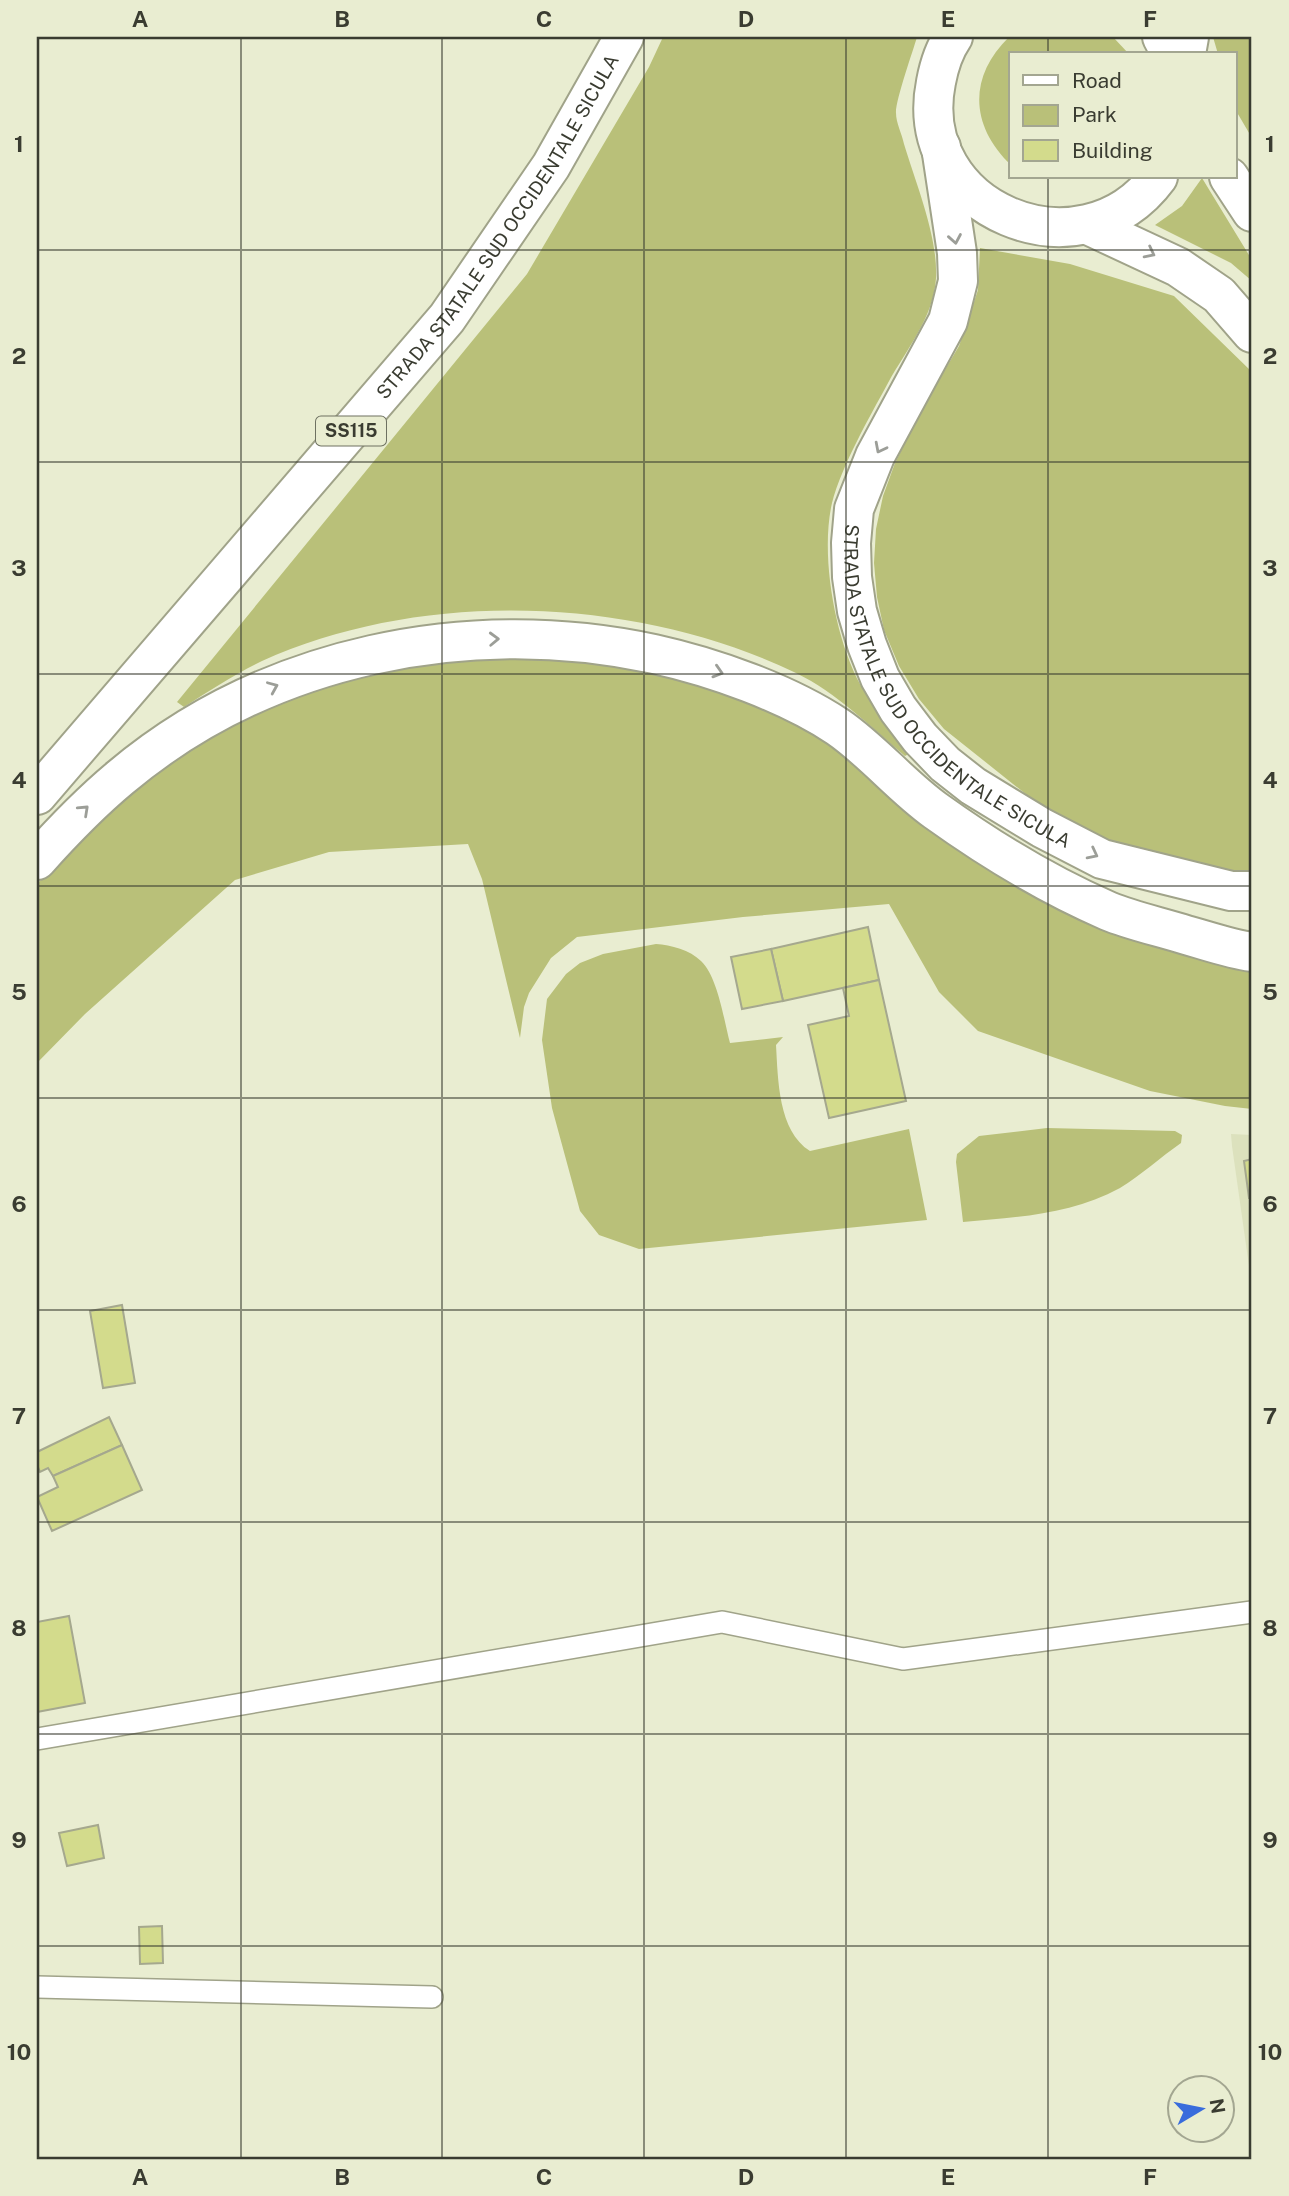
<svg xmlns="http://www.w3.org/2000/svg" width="1289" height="2196" font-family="'Public Sans',sans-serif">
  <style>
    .built { fill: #dce1bd }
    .green { fill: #b9c079 }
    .building { fill: #d3db8c; stroke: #a5a88e; stroke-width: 2 }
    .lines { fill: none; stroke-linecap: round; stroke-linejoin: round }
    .lane-casing { stroke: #a0a389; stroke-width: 24 }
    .street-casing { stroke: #a0a389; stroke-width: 42 }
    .primary-casing { stroke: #a0a389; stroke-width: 42 }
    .lane { stroke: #fff; stroke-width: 21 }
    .street { stroke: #fff; stroke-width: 38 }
    .primary { stroke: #fff; stroke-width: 38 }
    .oneway { stroke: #9c9e98 }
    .grid { fill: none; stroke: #3a3c31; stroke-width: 2; stroke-opacity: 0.55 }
    .labels { text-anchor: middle; stroke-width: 5; stroke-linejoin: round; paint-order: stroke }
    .shield { fill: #e9edd1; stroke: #6e7161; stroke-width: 2 }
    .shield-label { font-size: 18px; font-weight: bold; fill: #3a3c31 }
    .street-label { font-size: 19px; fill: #3a3c31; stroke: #e9edd1 }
    .neatline { fill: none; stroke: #3a3c31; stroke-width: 2.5 }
    .grid-label { font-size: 23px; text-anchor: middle; font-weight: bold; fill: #3a3c31 }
  </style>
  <rect width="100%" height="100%" fill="#e9edd1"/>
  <!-- built -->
  <path class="built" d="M1231 1134 1252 1135V1287L1232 1146Z"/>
  <!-- green -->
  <g class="green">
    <path d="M663 37H917C913 51 895 102 896 113 896 123 902 134 904 144 916 184 938 236 936 278 934 317 906 350 888 383 869 418 842 465 832 503 820 555 835 638 860 684 874 709 893 730 912 752L905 756C871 727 837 693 796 673 636 596 424 588 262 661 235 674 209 691 184 707L177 702 527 274 649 67Z"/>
    <path d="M1009 37H1113L1129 54H1011V165C970 126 968 77 1009 37Z"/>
    <path d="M1213 37H1252V138L1235 109V54H1218Z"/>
    <path d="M1202 178 1252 260V281L1231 263 1155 225 1182 206Z"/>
    <path d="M980 248 1070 264 1174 296 1252 372V874H1238L1114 843 1037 803 944 729 919 699 899 666 884 630 877 597 874 563 876 529 883 496 895 463 924 405 959 346 978 290Z"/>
    <path d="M499 655 614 662 725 692 778 714 829 741 924 823 1252 969V1109L1225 1106 1150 1091 978 1031 939 992 889 904 743 917 577 937 551 958 529 993 524 1007 520 1038 482 879 468 844 329 852 235 880 85 1014 37 1063V884L90 826 178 755 227 727 278 702 386 668Z"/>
    <path d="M656 944C671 945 690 950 701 961 718 977 724 1021 730 1043L783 1037 776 1045C778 1079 778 1131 810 1151L909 1129 927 1220 639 1249 599 1235 580 1211 552 1108 542 1040 547 999 566 974 580 963 603 954Z"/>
    <path d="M1047 1128 1175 1131 1182 1135 1181 1143C1161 1157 1141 1175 1120 1188 1071 1215 1017 1217 963 1222L956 1162 957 1154 979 1136Z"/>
  </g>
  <!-- building -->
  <g class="building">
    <path d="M868 927 879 980 783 1001 771 949Z"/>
    <path d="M771 949 783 1001 742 1009 731 957Z"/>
    <path d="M879 980 906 1101 829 1118 808 1025 849 1016 843 988Z"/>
    <path d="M1252 1159V1198H1249L1244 1161Z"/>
    <path d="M122 1305 135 1383 103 1388 90 1311Z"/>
    <path d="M109 1417 122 1445 53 1476 48 1468 40 1472 37 1465V1452Z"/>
    <path d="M122 1445 142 1490 52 1531 37 1497 58 1487 53 1476Z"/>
    <path d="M69 1616 85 1703 37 1712V1622Z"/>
    <path d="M98 1825 104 1858 67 1866 59 1833Z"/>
    <path d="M162 1926 163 1963 140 1964 139 1927Z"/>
  </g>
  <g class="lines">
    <!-- lane casing -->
    <g class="lane-casing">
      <g id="lane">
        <path d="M37 1739 722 1622 903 1659 1252 1612"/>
        <path d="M37 1987 432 1997"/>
      </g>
    </g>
    <!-- street casing -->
    <g class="street-casing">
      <path id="street" d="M1186 54 1189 37"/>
    </g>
    <!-- primary casing -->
    <g class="primary-casing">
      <g id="primary">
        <path d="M953 37C944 50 939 66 936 82 910 210 1081 281 1158 177"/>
        <path d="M1162 37 1171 54"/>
        <path id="s1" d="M941 147 957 253 958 281 948 321 875 456 854 509 851 543 852 577 857 611 867 645 880 678 898 709 920 738 945 764 973 786 1042 828 1102 859 1231 891H1252"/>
        <path d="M1229 177 1252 212"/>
        <path d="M1088 225 1178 267 1219 295 1252 333"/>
        <path id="s2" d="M37 795 447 318 551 166 624 37"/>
        <path d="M37 860C63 831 90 803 120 778 266 655 469 614 654 654 713 667 787 693 838 727 873 751 901 786 936 811 989 849 1048 885 1108 911 1132 921 1161 927 1186 935 1208 941 1230 949 1252 952"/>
      </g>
    </g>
    <!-- lane -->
    <use href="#lane" class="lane"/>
    <!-- street -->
    <use href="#street" class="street"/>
    <!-- primary -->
    <use href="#primary" class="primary"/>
  </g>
  <!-- one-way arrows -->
  <defs><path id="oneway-chevron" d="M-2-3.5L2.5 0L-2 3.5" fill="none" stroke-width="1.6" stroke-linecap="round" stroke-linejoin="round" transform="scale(1.75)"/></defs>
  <g class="oneway">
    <use href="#oneway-chevron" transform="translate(955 239) rotate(80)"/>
    <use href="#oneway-chevron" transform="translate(1150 253) rotate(27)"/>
    <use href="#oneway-chevron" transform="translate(880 448) rotate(117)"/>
    <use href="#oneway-chevron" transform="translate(494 639) rotate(-2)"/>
    <use href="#oneway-chevron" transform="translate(718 672) rotate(17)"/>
    <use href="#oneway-chevron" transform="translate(273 687) rotate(-23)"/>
    <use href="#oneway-chevron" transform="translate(84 810) rotate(-43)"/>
    <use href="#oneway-chevron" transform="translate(1093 854) rotate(27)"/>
  </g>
  <!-- grid -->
  <path class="grid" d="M241 37V2159M442 37V2159M644 37V2159M846 37V2159M1048 37V54M1048 177V2159M37 250H1252M37 462H1252M37 674H1252M37 886H1252M37 1098H1252M37 1310H1252M37 1522H1252M37 1734H1252M37 1946H1252"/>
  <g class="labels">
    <!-- shield labels -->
    <rect class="shield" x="316" y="416.5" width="70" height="29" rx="5"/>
    <g class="shield-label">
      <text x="351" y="437">SS115</text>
    </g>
    <!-- street labels -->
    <g class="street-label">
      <text dy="7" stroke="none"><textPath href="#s2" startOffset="733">STRADA STATALE SUD OCCIDENTALE SICULA</textPath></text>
      <text dy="7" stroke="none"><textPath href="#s1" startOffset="609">STRADA STATALE SUD OCCIDENTALE SICULA</textPath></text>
    </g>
  </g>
  <!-- border -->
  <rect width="1289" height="2196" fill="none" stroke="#e9edd1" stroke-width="77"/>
  <!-- legend -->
  <rect x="1009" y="52" width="228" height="126" fill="#e9edd1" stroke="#a3a691" stroke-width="2"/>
  <rect x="1023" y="75" width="35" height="10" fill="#ffffff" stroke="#a3a691" stroke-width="2"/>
  <text x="1072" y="88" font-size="21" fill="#3a3c31">Road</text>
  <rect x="1023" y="105" width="35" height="21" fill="#b9c079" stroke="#a3a691" stroke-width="2"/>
  <text x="1072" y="122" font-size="21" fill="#3a3c31">Park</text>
  <rect x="1023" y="140" width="35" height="21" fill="#d3db8c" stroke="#a3a691" stroke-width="2"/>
  <text x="1072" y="158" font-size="21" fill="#3a3c31">Building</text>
  <!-- north arrow -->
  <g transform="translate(1201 2109) rotate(80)"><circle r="33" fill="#e9edd1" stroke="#a3a691" stroke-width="2"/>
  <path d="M0-5L12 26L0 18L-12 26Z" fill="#396cdc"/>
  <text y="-10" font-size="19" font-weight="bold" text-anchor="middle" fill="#3a3c31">N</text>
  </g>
  <rect x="38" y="38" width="1212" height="2120" class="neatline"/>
  <g class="grid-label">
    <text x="140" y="27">A</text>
    <text x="342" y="27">B</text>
    <text x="544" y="27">C</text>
    <text x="746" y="27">D</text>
    <text x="948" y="27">E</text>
    <text x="1150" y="27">F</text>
    <text x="19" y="152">1</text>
    <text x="1270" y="152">1</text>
    <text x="19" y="364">2</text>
    <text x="1270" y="364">2</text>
    <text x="19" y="576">3</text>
    <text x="1270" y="576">3</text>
    <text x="19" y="788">4</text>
    <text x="1270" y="788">4</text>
    <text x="19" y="1000">5</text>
    <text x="1270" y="1000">5</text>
    <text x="19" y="1212">6</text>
    <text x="1270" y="1212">6</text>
    <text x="19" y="1424">7</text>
    <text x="1270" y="1424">7</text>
    <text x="19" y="1636">8</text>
    <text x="1270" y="1636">8</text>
    <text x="19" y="1848">9</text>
    <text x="1270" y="1848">9</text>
    <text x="19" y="2060">10</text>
    <text x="1270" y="2060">10</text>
    <text x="140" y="2185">A</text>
    <text x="342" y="2185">B</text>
    <text x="544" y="2185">C</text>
    <text x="746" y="2185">D</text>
    <text x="948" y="2185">E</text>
    <text x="1150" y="2185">F</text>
  </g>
</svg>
